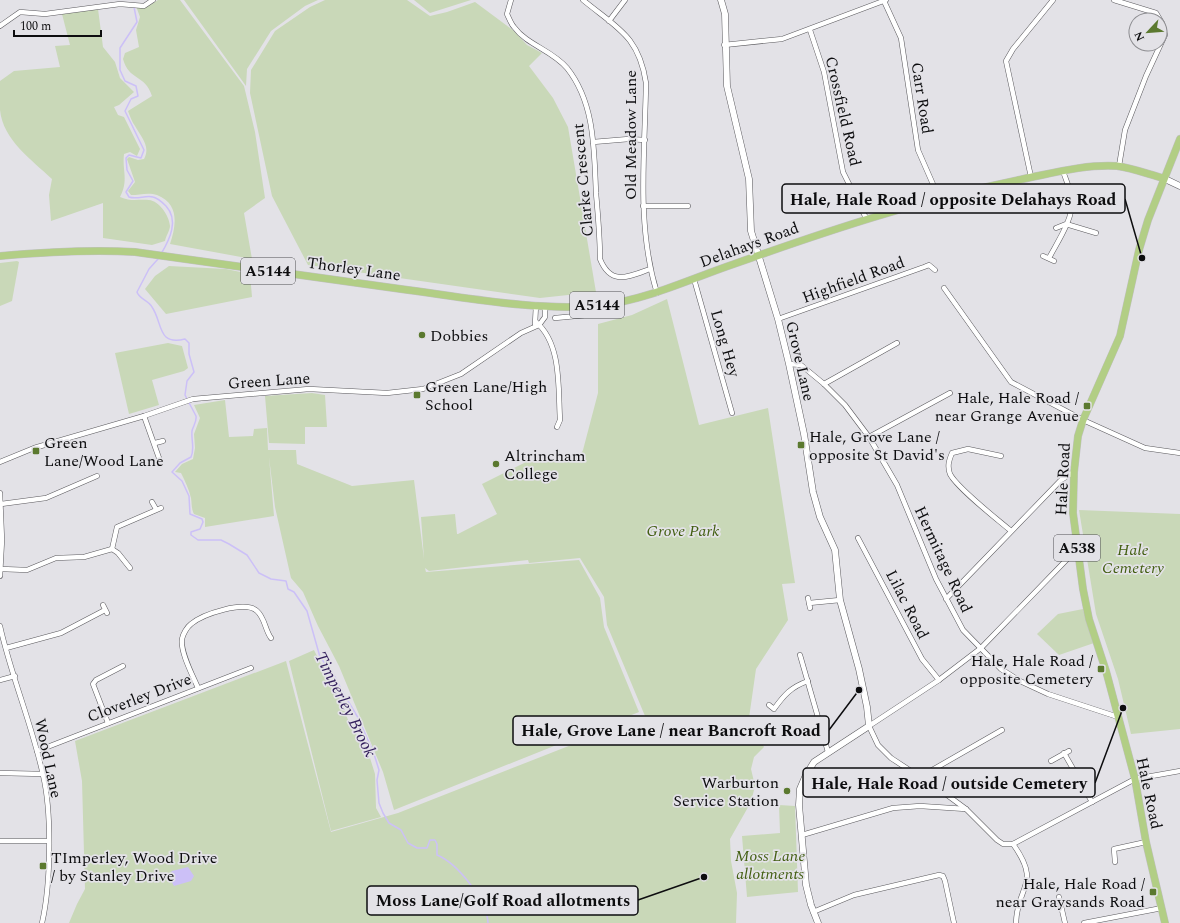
<svg xmlns="http://www.w3.org/2000/svg" width="1180" height="923" font-family="Spectral,serif">
  <style>
    .green { fill: #c9d8b8 }
    .water { fill: #ccc0f7 }
    .lines { fill: none; stroke-linecap: round; stroke-linejoin: round }
    .stream { stroke: #ccc0f7; stroke-width: 1.5 }
    .street-casing { stroke: #5a595d; stroke-width: 5.5 }
    .secondary-casing { stroke: #5a595d; stroke-width: 7 }
    .primary-casing { stroke: #c0c0c1; stroke-width: 8 }
    .street { stroke: #fff; stroke-width: 4.5 }
    .secondary { stroke: #fff; stroke-width: 6 }
    .primary { stroke: #b2ce85; stroke-width: 7 }
    .poi-dot { fill: #5b792f; stroke: #e3e2e7; stroke-width: 1.5 }
    .labels { text-anchor: middle; stroke-width: 3.5; stroke-linejoin: round; paint-order: stroke }
    .shield { fill: #e3e2e7; stroke: #4d4d50; stroke-width: 1 }
    .shield-label { font-size: 15px; font-weight: bold; fill: #0d0d0f }
    .street-label { font-size: 16px; fill: #0d0d0f; stroke: #e3e2e7 }
    .poi-label { font-size: 16px; fill: #0d0d0f; stroke: #e3e2e7; text-anchor: start }
    .park-label { font-size: 16px; font-style: italic; fill: #435f12; stroke: #e3e2e7 }
    .water-label { font-size: 17px; font-style: italic; fill: #311d5b; stroke: #e3e2e7 }
    .leader { fill: none; stroke: #0d0d0f; stroke-width: 1.5 }
    .callout-dot { fill: #0d0d0f; stroke: #e3e2e7; stroke-width: 1.5 }
    .callout { fill: #e3e2e7; stroke: #0d0d0f; stroke-width: 1.5 }
    .callout-label { font-size: 17px; text-anchor: middle; font-weight: bold; fill: #0d0d0f }
  </style>
  <rect width="100%" height="100%" fill="#e3e2e7"/>
  <!-- green -->
  <g class="green">
    <path d="M158 0H180L244 86 255 132 265 198 244 213 252 259 170 244C176 226 180 204 157 195 149 192 139 195 131 195L128 191 135 182 127 159 129 157 138 160 144 159C151 146 141 137 135 126 132 122 130 116 128 111L152 96C145 74 129 81 123 59L125 53 139 47 136 30 140 17 136 6 145 8Z"/>
    <path d="M184 0H318L305 6 271 31 247 69 246 86Z"/>
    <path d="M325 0H407L430 16 447 12 475 2 514 31 527 45 542 53 529 66 553 98 568 127 596 292 540 298 308 265 272 196 250 93 251 70 275 31 310 7Z"/>
    <path d="M414 0H471L430 13Z"/>
    <path d="M98 9 103 47 115 62 120 78 134 92 119 105 114 107 118 115 124 117 140 149 137 156 130 152 124 154C122 171 129 180 120 197 132 202 137 199 149 200 159 201 169 215 170 226 170 230 166 236 165 241L152 245 103 238V203L51 221 49 195 52 179C32 160 3 140 0 110 0 100 0 91 0 81L14 71 60 67 55 46 70 45 62 14Z"/>
    <path d="M17 261 19 262 12 301 0 306V263Z"/>
    <path d="M169 266 226 269 250 274 252 297 166 314 145 289 155 276Z"/>
    <path d="M667 299 699 425 768 408 795 583 782 584 788 620 756 669 749 718 764 747 754 757 751 769 755 786 751 802 730 839 731 861 737 893 736 923H69L77 904 85 889 82 781 75 741 286 661 331 832 398 813 645 716 607 625 604 597 580 558 529 563 528 560 429 571 425 568 426 572 579 560 600 598 604 627 639 712 394 810 383 772 339 666 318 626 303 592 291 578 275 507 269 457 274 516 205 527V518L194 514C191 508 192 504 191 498 189 489 185 481 181 473L175 472 182 464 193 459 195 448 194 434 200 418 194 405 225 400 229 437 253 436 254 429 267 428 268 450H296L297 464 352 486 414 480 424 559 421 517 455 514 457 534H458L497 514 482 484 524 463 525 460H578L583 450 598 393V324L632 315Z"/>
    <path d="M168 343 182 346 188 368 184 371 152 380 159 405 129 414 115 353Z"/>
    <path d="M312 393 325 395 327 427H305V444L269 443 265 396Z"/>
    <path d="M1079 510 1180 514V729L1131 734 1118 679 1096 614Z"/>
    <path d="M1083 609 1094 643 1059 655 1037 634 1058 614Z"/>
    <path d="M314 650 321 664 332 677 348 720 370 758 375 774 376 808 381 817 331 831 289 661Z"/>
    <path d="M779 805 795 806 798 892 747 897 742 836 780 833Z"/>
  </g>
  <!-- water -->
  <path class="water" d="M188 867 194 876 191 881 174 886 171 881 169 874 172 871Z"/>
  <g class="lines">
    <!-- stream -->
    <g class="stream">
      <path d="M134 7 137 22 120 48V70L125 81 136 86 138 96 131 99 125 111 144 150 141 158 129 155 126 158 127 170 133 181 126 192 129 197C137 200 145 195 153 197 158 198 162 202 166 206 179 220 170 239 161 254"/>
      <path d="M158 259 149 269 137 292C139 299 148 300 152 307 163 323 157 346 185 339L189 343V354L194 372 187 381 185 395 196 416C197 422 193 426 192 431 191 440 195 449 191 457L180 463 172 472 182 481 189 496 190 514 202 519 203 522 200 529 191 532V535L198 540H221L229 544 247 555 259 573 271 579 286 581 288 589 294 592 307 611 320 657 334 675 342 691 357 716 373 751 379 770 377 780 379 803 383 813 389 823 401 830 408 843 417 848H427L430 840H435L437 844V855C457 863 487 900 488 923"/>
    </g>
    <!-- street casing -->
    <g class="street-casing">
      <g id="street">
        <path d="M511 0 507 14C509 18 511 24 514 27 527 45 552 50 567 68 595 103 594 150 596 193 598 215 600 237 600 259 611 286 628 277 650 269"/>
        <path d="M583 0C617 28 639 36 646 83 645 153 636 225 657 293"/>
        <path d="M1114 0 1156 13 1162 23 1165 35 1146 76 1125 130 1119 166"/>
        <path d="M884 1 901 38 918 150 939 198"/>
        <path d="M609 21 625 0"/>
        <path d="M0 26 20 12 45 14 120 4 144 6 153 0"/>
        <path d="M810 30 824 72 843 172 866 218"/>
        <path d="M724 45 782 39 886 0"/>
        <path d="M593 142 629 139 645 140"/>
        <path d="M1031 177 1006 61 1013 49 1053 0"/>
        <path d="M643 206H688"/>
        <path d="M1056 228 1066 224 1096 233"/>
        <path d="M1043 256 1054 261"/>
        <path d="M1049 258C1058 241 1074 218 1072 198 1070 189 1066 180 1063 171"/>
        <path d="M694 279 732 413"/>
        <path d="M944 288 1011 382 1083 420 1145 448 1180 453"/>
        <path d="M555 318 598 314 601 312V305"/>
        <path d="M778 319 924 267 929 265 935 270"/>
        <path d="M536 322C562 344 558 389 560 420L557 427"/>
        <path d="M535 324 536 305"/>
        <path d="M789 364 801 365 824 384 845 405 869 437 897 485 936 579 963 630 1001 669 1020 681 1048 694 1118 717"/>
        <path d="M824 384 897 343"/>
        <path d="M144 416 159 458"/>
        <path d="M869 437 950 393"/>
        <path d="M155 443 163 441"/>
        <path d="M1001 456 968 449 952 453C949 460 947 466 950 474 957 488 997 519 1011 531"/>
        <path d="M0 462 34 448 144 416 193 399 309 389 387 393 423 389 461 374 521 333 539 325 545 317V306"/>
        <path d="M0 493 2 540 0 576"/>
        <path d="M152 502 156 509"/>
        <path d="M1 504 46 498 97 476"/>
        <path d="M858 538 922 659 939 680"/>
        <path d="M112 549 117 527 161 508"/>
        <path d="M1077 549 981 648 939 680 869 726 878 745 891 758 943 792 966 809 997 840 1003 844H1013L1135 779 1180 771"/>
        <path d="M1 569 27 570 56 558 84 557 112 549 118 553 130 568"/>
        <path d="M808 598 810 608"/>
        <path d="M946 599 1061 480 1074 472"/>
        <path d="M809 603 840 600"/>
        <path d="M103 605 107 613"/>
        <path d="M0 626C11 676 32 724 43 775 52 813 51 884 42 923"/>
        <path d="M6 648 61 633 105 610"/>
        <path d="M800 655 828 752"/>
        <path d="M0 680 15 676"/>
        <path d="M198 688C193 676 180 652 182 639 183 634 187 627 191 624 203 614 245 600 257 611 265 618 265 630 271 638"/>
        <path d="M769 705 774 709C784 695 791 687 808 681"/>
        <path d="M108 723 93 684 96 680 123 666"/>
        <path d="M37 751 251 668"/>
        <path d="M1064 753 1092 802"/>
        <path d="M1051 761 1069 751"/>
        <path d="M0 773 43 774"/>
        <path d="M920 777 1002 730"/>
        <path d="M802 835 893 808 920 806 966 809"/>
        <path d="M0 841H48"/>
        <path d="M1013 844C1042 885 1017 885 1016 923"/>
        <path d="M1115 862 1114 849 1146 842"/>
        <path d="M1059 897 1065 923"/>
        <path d="M813 912 854 895 939 875 943 876 945 881 954 923"/>
        <path d="M1084 923 1162 908"/>
      </g>
    </g>
    <!-- secondary casing -->
    <g class="secondary-casing">
      <g id="secondary">
        <path d="M721 0 725 14 727 86 749 179 751 231 778 319 789 364 804 434 813 492 820 517 835 550 840 600 859 669 867 707 869 726 814 762 806 775 800 789 799 805 806 885 811 905 818 923"/>
        <path d="M1163 178 1180 186"/>
      </g>
    </g>
    <!-- primary casing -->
    <g class="primary-casing">
      <g id="primary">
        <path d="M0 256C45 252 89 249 135 252 226 265 317 277 408 290 468 298 542 312 603 305 649 299 690 279 734 264 830 230 923 199 1023 179 1053 173 1086 164 1117 166 1132 168 1148 174 1163 178"/>
        <path d="M1165 923 1146 842 1135 779 1106 671 1089 619 1083 589 1073 513 1074 472 1078 436 1083 420 1120 336 1139 250 1148 220 1180 139"/>
      </g>
    </g>
    <!-- street -->
    <use href="#street" class="street"/>
    <!-- secondary -->
    <use href="#secondary" class="secondary"/>
    <!-- primary -->
    <use href="#primary" class="primary"/>
  </g>
  <!-- markers -->
  <g class="poi-dot">
    <circle cx="422" cy="335" r="4"/>
    <rect x="413" y="391" width="8" height="8" rx="2"/>
    <rect x="1083" y="402" width="8" height="8" rx="2"/>
    <rect x="797" y="441" width="8" height="8" rx="2"/>
    <rect x="32" y="447" width="8" height="8" rx="2"/>
    <circle cx="496" cy="464" r="4"/>
    <rect x="1097" y="665" width="8" height="8" rx="2"/>
    <circle cx="787" cy="791" r="4"/>
    <rect x="39" y="862" width="8" height="8" rx="2"/>
    <rect x="1149" y="888" width="8" height="8" rx="2"/>
  </g>
  <g class="labels">
    <!-- shield labels -->
    <g class="shield">
      <rect x="241" y="258" width="54" height="26" rx="3"/>
      <rect x="570" y="292" width="54" height="26" rx="3"/>
      <rect x="1054" y="535" width="46" height="26" rx="3"/>
    </g>
    <g class="shield-label">
      <text x="268" y="276">A5144</text>
      <text x="597" y="310">A5144</text>
      <text x="1077" y="553">A538</text>
    </g>
    <!-- street labels -->
    <g class="street-label">
      <text transform="translate(923 98) rotate(81)" y="6">Carr Road</text>
      <text transform="translate(844 111) rotate(77)" y="6">Crossfield Road</text>
      <text transform="translate(630 135) rotate(-90)" y="6">Old Meadow Lane</text>
      <text transform="translate(582 180) rotate(-95)" y="6">Clarke Crescent</text>
      <text transform="translate(749 244) rotate(-20)" y="6">Delahays Road</text>
      <text transform="translate(354 268) rotate(8)" y="6">Thorley Lane</text>
      <text transform="translate(853 279) rotate(-20)" y="6">Highfield Road</text>
      <text transform="translate(726 343) rotate(74)" y="6">Long Hey</text>
      <text transform="translate(801 361) rotate(77)" y="6">Grove Lane</text>
      <text transform="translate(269 380) rotate(-4)" y="6">Green Lane</text>
      <text transform="translate(1062 479) rotate(-87)" y="6">Hale Road</text>
      <text transform="translate(944 559) rotate(65)" y="6">Hermitage Road</text>
      <text transform="translate(908 604) rotate(63)" y="6">Lilac Road</text>
      <text transform="translate(139 697) rotate(-21)" y="6">Cloverley Drive</text>
      <text transform="translate(49 758) rotate(78)" y="6">Wood Lane</text>
      <text transform="translate(1150 793) rotate(78)" y="6">Hale Road</text>
    </g>
    <!-- poi labels -->
    <g class="poi-label">
      <text x="430" y="341">Dobbies</text>
      <text x="425" y="392">Green Lane/High<tspan x="425" dy="18">School</tspan></text>
      <text x="1079" y="403" text-anchor="end">Hale, Hale Road /<tspan x="1079" dy="18">near Grange Avenue</tspan></text>
      <text x="809" y="442">Hale, Grove Lane /<tspan x="809" dy="18">opposite St David's</tspan></text>
      <text x="44" y="448">Green<tspan x="44" dy="18">Lane/Wood Lane</tspan></text>
      <text x="504" y="461">Altrincham<tspan x="504" dy="18">College</tspan></text>
      <text x="1093" y="666" text-anchor="end">Hale, Hale Road /<tspan x="1093" dy="18">opposite Cemetery</tspan></text>
      <text x="779" y="788" text-anchor="end">Warburton<tspan x="779" dy="18">Service Station</tspan></text>
      <text x="51" y="863">TImperley, Wood Drive<tspan x="51" dy="18">/ by Stanley Drive</tspan></text>
      <text x="1145" y="889" text-anchor="end">Hale, Hale Road /<tspan x="1145" dy="18">near Graysands Road</tspan></text>
    </g>
    <!-- park labels -->
    <g class="park-label">
      <text x="683" y="536">Grove Park</text>
      <text x="1133" y="555">Hale<tspan x="1133" dy="18">Cemetery</tspan></text>
      <text x="770" y="861">Moss Lane<tspan x="770" dy="18">allotments</tspan></text>
    </g>
    <!-- water labels -->
    <g class="water-label">
      <text transform="translate(346 704) rotate(63)" y="6">Timperley Brook</text>
    </g>
  </g>
  <!-- callouts -->
  <path class="leader" d="M1142 258L1125 199M859 690L829 730M1123 708L1095 783M704 877L638 900"/>
  <g class="callout-dot">
    <circle cx="1142" cy="258" r="4"/>
    <circle cx="859" cy="690" r="4"/>
    <circle cx="1123" cy="708" r="4"/>
    <circle cx="704" cy="877" r="4"/>
  </g>
  <g class="callout">
    <rect x="782" y="184" width="343" height="29" rx="4"/>
    <rect x="513" y="716" width="316" height="29" rx="4"/>
    <rect x="803" y="768" width="292" height="29" rx="4"/>
    <rect x="367" y="886" width="271" height="29" rx="4"/>
  </g>
  <g class="callout-label">
    <text x="953" y="205">Hale, Hale Road / opposite Delahays Road</text>
    <text x="671" y="736">Hale, Grove Lane / near Bancroft Road</text>
    <text x="949" y="789">Hale, Hale Road / outside Cemetery</text>
    <text x="503" y="906">Moss Lane/Golf Road allotments</text>
  </g>
  <!-- north arrow -->
  <g transform="translate(1148 32) rotate(244)"><circle r="19" fill="#e3e2e7" stroke="#8d8d91"/>
  <path d="M0-3L7 15L0 10L-7 15Z" fill="#5b792f"/>
  <text y="-6" font-size="11" font-weight="bold" text-anchor="middle" fill="#0d0d0f">N</text>
  </g>
  <!-- scale -->
  <path d="M14 30v6h87v-6" fill="none" stroke="#0d0d0f" stroke-width="2"/>
  <text x="20" y="30" font-size="12" fill="#0d0d0f" stroke="#e3e2e7" stroke-width="3" paint-order="stroke">100 m</text>
</svg>
